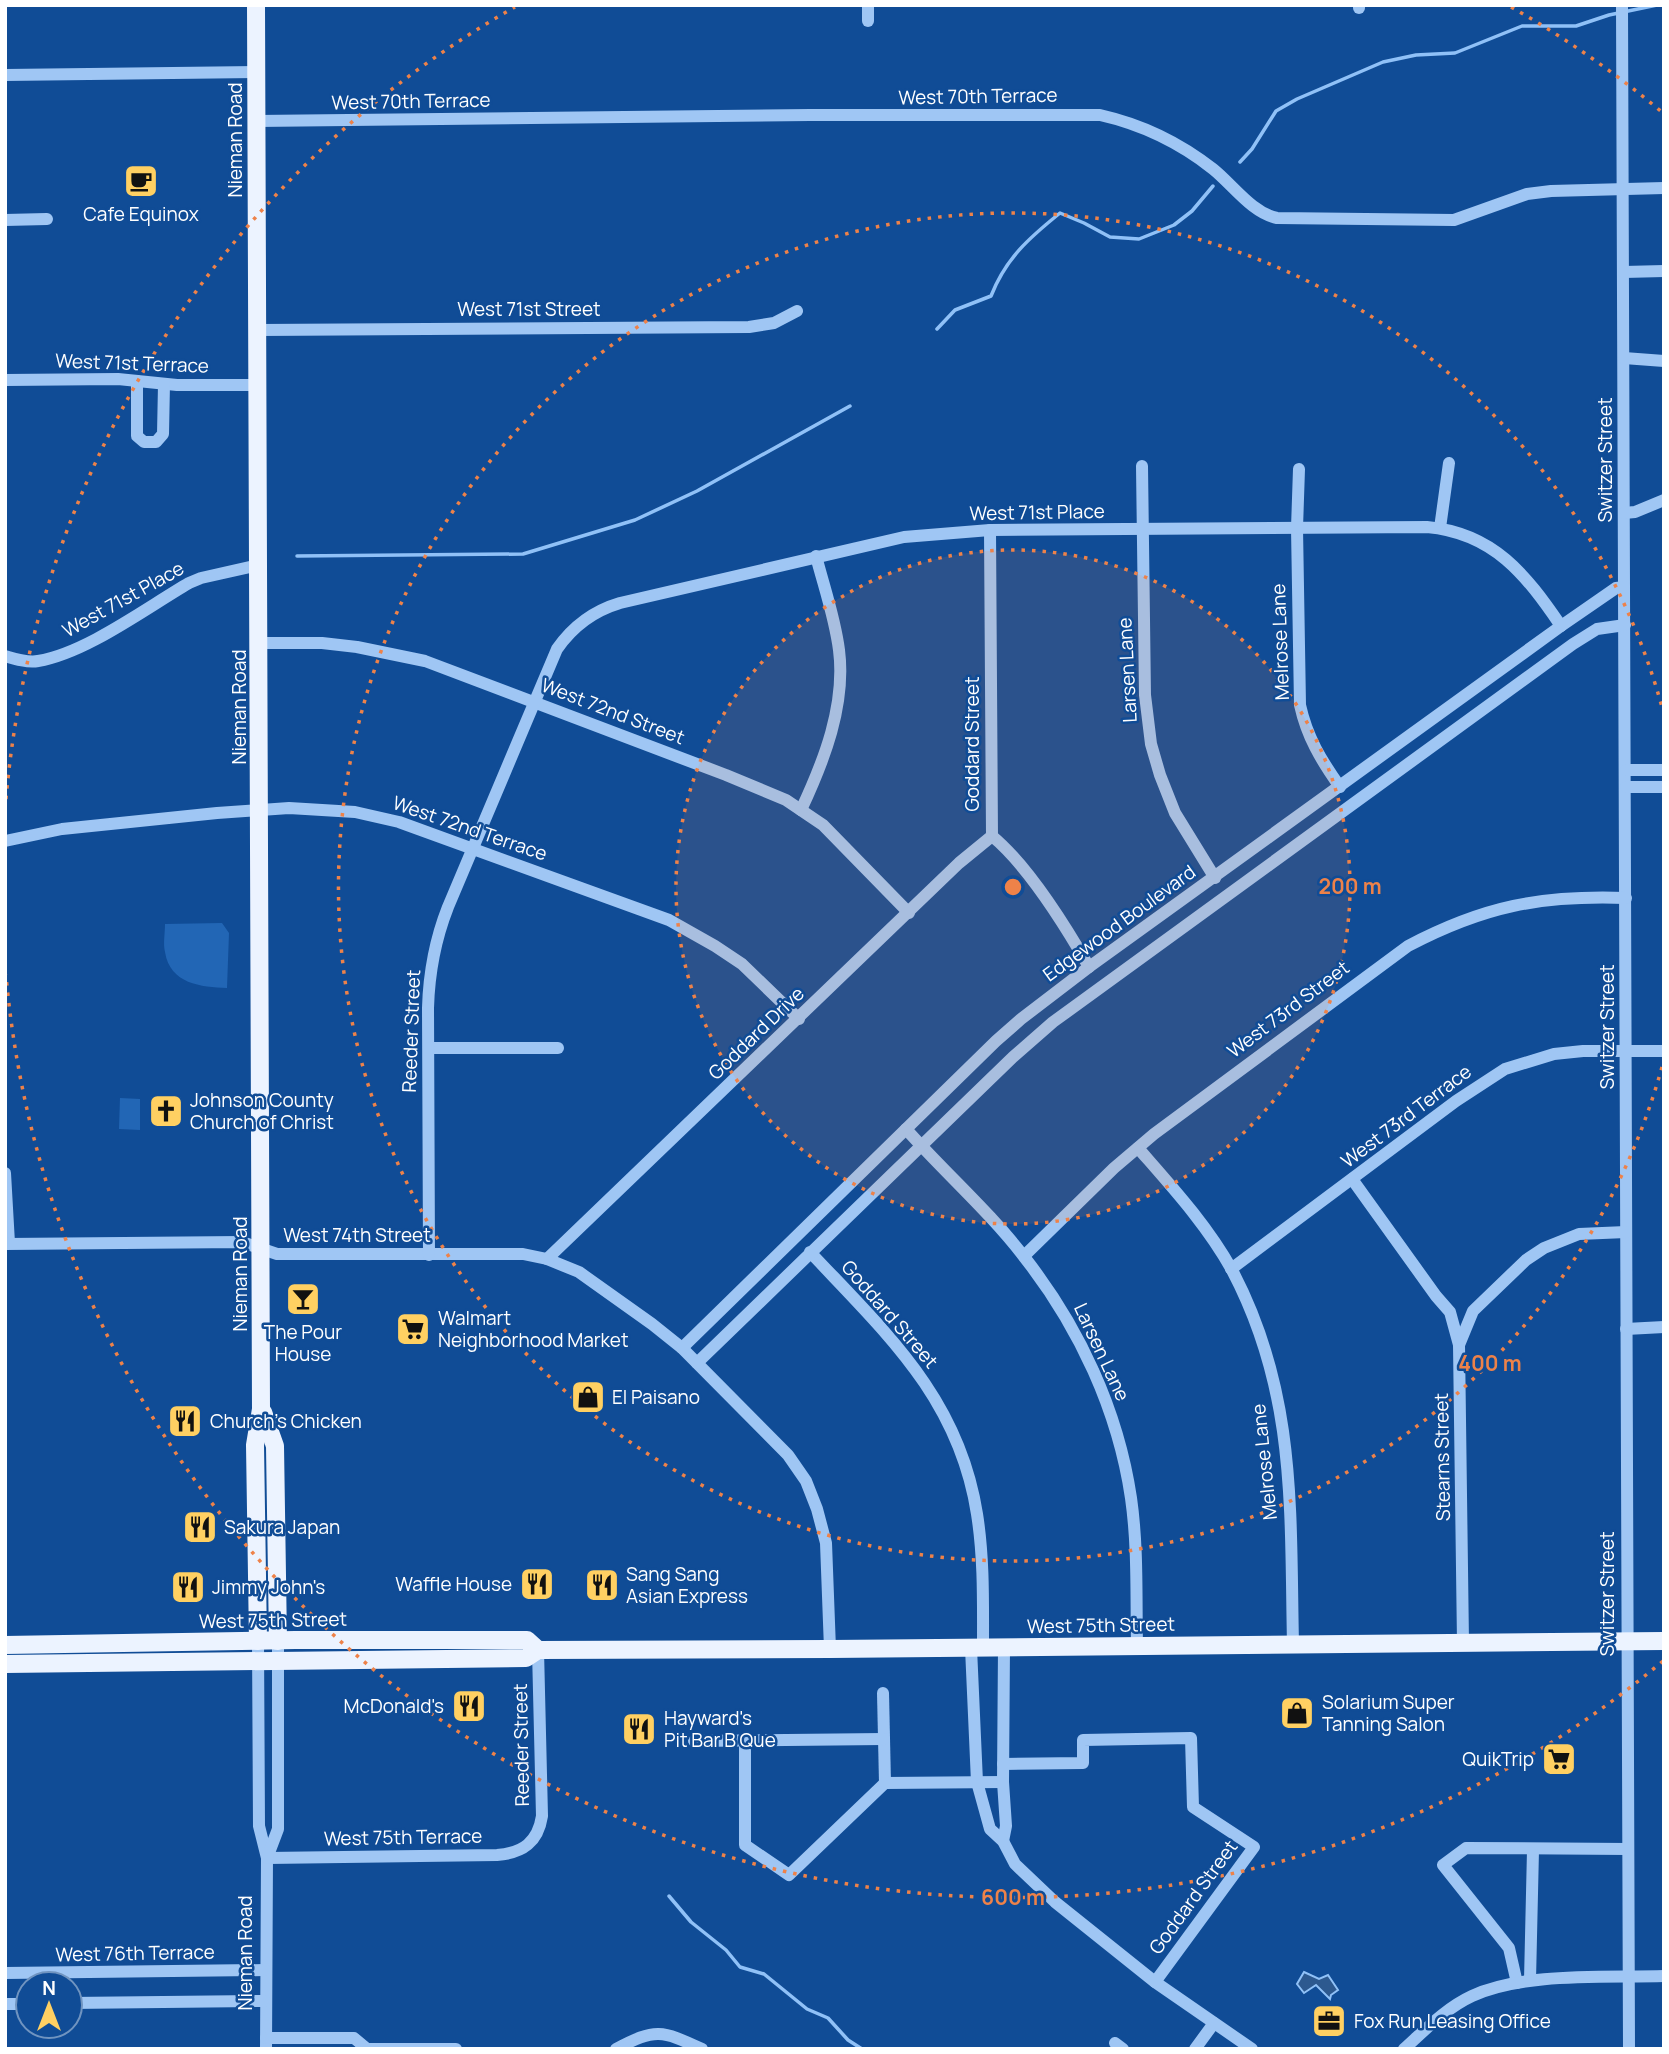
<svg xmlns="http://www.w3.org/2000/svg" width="1669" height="2054" font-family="Manrope,sans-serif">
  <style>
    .green { fill: #2266b5 }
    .water { fill: #2d598f; stroke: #90c1f7; stroke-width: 2 }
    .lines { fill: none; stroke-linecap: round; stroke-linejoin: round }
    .stream { stroke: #90c1f7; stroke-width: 3.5 }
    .minor { stroke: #9fc6f4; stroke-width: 12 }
    .major { stroke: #ecf3ff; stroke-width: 18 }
    .ring { fill: none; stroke: #ee8249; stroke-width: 3.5; stroke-dasharray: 3.5 7 }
    .labels { text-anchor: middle; stroke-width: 5; stroke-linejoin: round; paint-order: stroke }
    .street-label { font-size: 19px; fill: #fff; stroke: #104c96 }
    .poi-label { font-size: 19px; fill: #fff; stroke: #104c96; text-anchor: start }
    .centre { fill: #ee8249; stroke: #104c96; stroke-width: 3.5 }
    .ring-label { font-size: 21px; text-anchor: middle; font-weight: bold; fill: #ee8249; stroke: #104c96; stroke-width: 5; stroke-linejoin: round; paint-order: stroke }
  </style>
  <rect width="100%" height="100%" fill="#104c96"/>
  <!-- green -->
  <g class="green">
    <path d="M222 923 229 933 227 988C201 987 170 984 165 952 163 944 165 933 165 924Z"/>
    <path d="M120 1098 140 1099V1130L119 1129Z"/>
  </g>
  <!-- water -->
  <path class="water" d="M1304 1972 1319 1979 1328 1975 1338 1990 1331 1995 1330 1999 1316 1985 1304 1993 1297 1984Z"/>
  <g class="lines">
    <!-- stream -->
    <g class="stream">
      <path d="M1240 162 1252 149 1276 111 1297 99 1383 62 1416 55 1455 53 1522 26H1576L1609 15 1657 5"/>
      <path d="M937 329 955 310 991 296C1006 258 1029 238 1060 213L1084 223 1110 237 1139 239 1174 225 1192 211 1213 186"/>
      <path d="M297 556 523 554 635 520 697 491 850 406"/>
      <path d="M669 1896 691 1922 726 1950 740 1967 764 1974 807 2009 828 2018 848 2040 862 2049"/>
    </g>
    <!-- minor -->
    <g class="minor">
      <path d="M868 5V21"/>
      <path d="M1359 5V8"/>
      <path d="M1622 5C1626 686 1625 1368 1629 2049"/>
      <path d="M5 75 256 72"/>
      <path d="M256 121 810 115H1100C1140 124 1180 143 1213 169 1233 185 1252 213 1277 218L1454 220 1527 194 1551 191 1664 188"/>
      <path d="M5 220 47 219"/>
      <path d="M1624 272 1664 271"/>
      <path d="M258 330 749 327 774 323 797 311"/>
      <path d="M1624 358 1664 361"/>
      <path d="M5 380 118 379 177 385H258"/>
      <path d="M137 381V436L144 442H156L163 434 164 384"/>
      <path d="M1142 466 1145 695 1151 744 1160 775 1175 813 1215 878"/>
      <path d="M1299 469 1297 528 1300 705C1307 737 1321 760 1340 787"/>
      <path d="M1624 513 1635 512 1664 500"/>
      <path d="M1440 528 1449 463"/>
      <path d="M990 530 992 836C1027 865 1066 927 1089 967"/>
      <path d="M260 643H322L357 647 425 661 726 775 786 800 823 825 909 913"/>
      <path d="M5 656C15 659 28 663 38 661 86 653 146 608 189 583L201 578 259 565"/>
      <path d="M1626 770H1664"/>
      <path d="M1626 787H1664"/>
      <path d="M801 810C824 761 846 705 839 650 835 618 824 587 816 556"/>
      <path d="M5 841 62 829 217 813 289 808 355 812 399 822 669 920 715 946 742 964 799 1019"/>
      <path d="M429 1048H558"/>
      <path d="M906 1129C945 1173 990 1212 1025 1258 1079 1327 1118 1410 1131 1498 1138 1547 1136 1596 1137 1646"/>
      <path d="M1138 1148C1172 1187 1207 1225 1232 1270 1297 1393 1290 1511 1293 1644"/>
      <path d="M5 1173 9 1243"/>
      <path d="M1352 1179 1436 1296 1450 1312 1459 1345 1463 1643"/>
      <path d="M5 1244 242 1242 277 1254H523L547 1259 579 1272 652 1324 682 1348 788 1455 806 1481 817 1509 826 1543 830 1649"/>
      <path d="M810 1252C886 1333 959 1398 977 1514 984 1558 983 1603 983 1647"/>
      <path d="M429 1255 428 1008C429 972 435 940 448 907L557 649C573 626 593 611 620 603L904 537 990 530 1427 527C1494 533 1526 575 1561 626"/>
      <path d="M1024 1256 1114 1168 1154 1134 1408 946C1484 906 1541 895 1626 898"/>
      <path d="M547 1259 959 863 992 836"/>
      <path d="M1231 1269 1456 1101 1505 1069 1554 1054 1583 1051H1664"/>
      <path d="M1626 1329 1664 1327"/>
      <path d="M1459 1345 1473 1311 1526 1260 1544 1248 1579 1234 1626 1232"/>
      <path d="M682 1348 996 1041 1021 1019 1089 967 1561 626 1616 588 1624 587"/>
      <path d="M697 1363 1013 1057 1053 1022 1573 644 1597 629 1625 625"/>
      <path d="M258 1641 259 1826 267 1858 266 2049"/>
      <path d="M971 1648 977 1782 990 1829 1003 1841 1015 1864 1055 1902 1155 1982 1252 2049"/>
      <path d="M883 1693 885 1783"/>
      <path d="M694 1741 884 1739"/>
      <path d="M745 1741V1845L789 1875 885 1783 1003 1782"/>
      <path d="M1003 1764 1083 1763V1740L1191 1738 1193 1807 1254 1847 1155 1982"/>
      <path d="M1003 1841 1006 1826 1003 1782 1004 1647"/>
      <path d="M267 1858 497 1855C523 1853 538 1842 542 1816L538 1650"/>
      <path d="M267 1858 278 1829V1641"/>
      <path d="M5 1973 265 1970"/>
      <path d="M1530 1980 1533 1850"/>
      <path d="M1517 1983 1509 1948 1443 1865 1466 1848 1628 1849"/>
      <path d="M70 2003 265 2001"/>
      <path d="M5 2004H28"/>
      <path d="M266 2038H354L366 2048"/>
      <path d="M1115 2043 1123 2049"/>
      <path d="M366 2049H456"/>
      <path d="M616 2049C656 2028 661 2030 702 2049"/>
      <path d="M1195 2049 1214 2023"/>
      <path d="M1404 2049C1425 2030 1446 2008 1472 1996 1524 1972 1606 1978 1664 1976"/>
    </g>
    <!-- major -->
    <g class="major">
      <path d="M256 5 261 1409 255 1445 258 1641"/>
      <path d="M263 1412 275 1446 278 1641"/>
      <path d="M5 1645 295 1640H527L538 1650"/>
      <path d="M5 1664 526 1658 538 1650 830 1649 1664 1641"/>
    </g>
  </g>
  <!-- distance rings -->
  <circle cx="1013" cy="887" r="337" fill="#ee8249" fill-opacity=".12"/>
  <g class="ring">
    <circle cx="1013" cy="887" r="337"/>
    <path d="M1662 1067A674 674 0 1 1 1662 707"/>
    <path d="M1663 1661A1011 1011 0 0 1 6 975M6 799A1011 1011 0 0 1 515 7M1511 7A1011 1011 0 0 1 1663 113"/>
  </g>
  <!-- icons -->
  <defs>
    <g id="cafe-square" transform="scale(1.75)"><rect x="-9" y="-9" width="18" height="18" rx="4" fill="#ffd062" stroke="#104c96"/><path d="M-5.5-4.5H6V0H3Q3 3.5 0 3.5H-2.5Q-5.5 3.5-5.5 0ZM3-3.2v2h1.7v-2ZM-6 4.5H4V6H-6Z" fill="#111"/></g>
    <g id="church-square" transform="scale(1.75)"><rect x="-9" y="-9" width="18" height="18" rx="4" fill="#ffd062" stroke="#104c96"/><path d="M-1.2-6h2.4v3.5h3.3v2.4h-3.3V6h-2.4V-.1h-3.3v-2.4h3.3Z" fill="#111"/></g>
    <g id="bar-square" transform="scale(1.75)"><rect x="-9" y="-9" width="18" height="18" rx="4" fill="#ffd062" stroke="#104c96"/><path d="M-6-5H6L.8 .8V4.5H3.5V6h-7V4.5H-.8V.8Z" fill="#111"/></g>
    <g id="supermarket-square" transform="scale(1.75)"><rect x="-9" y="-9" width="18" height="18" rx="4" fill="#ffd062" stroke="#104c96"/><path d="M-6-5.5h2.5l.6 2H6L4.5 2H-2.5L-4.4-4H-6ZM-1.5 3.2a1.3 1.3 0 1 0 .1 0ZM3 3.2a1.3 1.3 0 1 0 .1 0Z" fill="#111"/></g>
    <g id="shop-square" transform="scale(1.75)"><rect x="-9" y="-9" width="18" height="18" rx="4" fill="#ffd062" stroke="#104c96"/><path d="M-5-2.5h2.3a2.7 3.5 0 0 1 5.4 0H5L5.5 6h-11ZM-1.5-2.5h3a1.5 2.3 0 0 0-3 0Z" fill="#111"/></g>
    <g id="restaurant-square" transform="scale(1.75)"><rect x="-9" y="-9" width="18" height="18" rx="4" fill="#ffd062" stroke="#104c96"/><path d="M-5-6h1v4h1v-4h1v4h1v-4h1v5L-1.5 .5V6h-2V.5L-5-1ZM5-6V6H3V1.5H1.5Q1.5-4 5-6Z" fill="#111"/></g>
    <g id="office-square" transform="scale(1.75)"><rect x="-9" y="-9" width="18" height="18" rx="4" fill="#ffd062" stroke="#104c96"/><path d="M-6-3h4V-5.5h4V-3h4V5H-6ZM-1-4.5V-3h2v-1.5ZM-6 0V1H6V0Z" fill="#111"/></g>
  </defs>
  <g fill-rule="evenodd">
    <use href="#cafe-square" x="141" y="181"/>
    <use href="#church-square" x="166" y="1111"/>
    <use href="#bar-square" x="303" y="1299"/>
    <use href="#supermarket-square" x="413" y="1329"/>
    <use href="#shop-square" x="588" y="1397"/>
    <use href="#restaurant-square" x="185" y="1421"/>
    <use href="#restaurant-square" x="200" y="1527"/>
    <use href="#restaurant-square" x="537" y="1584"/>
    <use href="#restaurant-square" x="602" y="1585"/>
    <use href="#restaurant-square" x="188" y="1587"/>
    <use href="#restaurant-square" x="469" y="1706"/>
    <use href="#shop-square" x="1297" y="1713"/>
    <use href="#restaurant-square" x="639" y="1729"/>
    <use href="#supermarket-square" x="1559" y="1759"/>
    <use href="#office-square" x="1329" y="2021"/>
  </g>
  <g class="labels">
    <!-- street labels -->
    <g class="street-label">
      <text transform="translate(978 96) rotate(-1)" y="7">West 70th Terrace</text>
      <text transform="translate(411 101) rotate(-1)" y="7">West 70th Terrace</text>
      <text transform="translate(235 140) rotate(-90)" y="7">Nieman Road</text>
      <text x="529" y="316">West 71st Street</text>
      <text transform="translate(132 363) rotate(2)" y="7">West 71st Terrace</text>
      <text transform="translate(1605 460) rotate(-90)" y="7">Switzer Street</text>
      <text transform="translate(1037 512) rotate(-1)" y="7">West 71st Place</text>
      <text transform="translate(123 599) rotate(-29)" y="7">West 71st Place</text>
      <text transform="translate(1280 642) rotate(-92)" y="7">Melrose Lane</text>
      <text transform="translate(1127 670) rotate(-93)" y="7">Larsen Lane</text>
      <text transform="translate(239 707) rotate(-90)" y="7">Nieman Road</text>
      <text transform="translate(613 711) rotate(21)" y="7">West 72nd Street</text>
      <text transform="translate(972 744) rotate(-90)" y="7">Goddard Street</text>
      <text transform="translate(470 828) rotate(19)" y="7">West 72nd Terrace</text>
      <text transform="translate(1119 923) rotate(-36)" y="7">Edgewood Boulevard</text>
      <text transform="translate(1288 1009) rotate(-37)" y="7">West 73rd Street</text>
      <text transform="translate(1607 1027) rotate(-90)" y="7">Switzer Street</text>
      <text transform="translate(411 1031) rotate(-88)" y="7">Reeder Street</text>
      <text transform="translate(756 1033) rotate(-44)" y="7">Goddard Drive</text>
      <text transform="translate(1406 1116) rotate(-37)" y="7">West 73rd Terrace</text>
      <text x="357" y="1242">West 74th Street</text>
      <text transform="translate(240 1274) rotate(-90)" y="7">Nieman Road</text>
      <text transform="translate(890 1314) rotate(49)" y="7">Goddard Street</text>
      <text transform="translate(1102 1352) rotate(65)" y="7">Larsen Lane</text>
      <text transform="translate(1442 1457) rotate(-91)" y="7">Stearns Street</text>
      <text transform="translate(1264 1462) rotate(-96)" y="7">Melrose Lane</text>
      <text transform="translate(1607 1594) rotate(-90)" y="7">Switzer Street</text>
      <text transform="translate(273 1620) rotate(-1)" y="7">West 75th Street</text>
      <text transform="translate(1101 1625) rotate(-1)" y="7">West 75th Street</text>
      <text transform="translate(521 1745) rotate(-91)" y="7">Reeder Street</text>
      <text transform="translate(403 1837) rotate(-1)" y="7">West 75th Terrace</text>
      <text transform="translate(1193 1897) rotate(-54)" y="7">Goddard Street</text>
      <text transform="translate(135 1953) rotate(-1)" y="7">West 76th Terrace</text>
      <text transform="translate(245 1953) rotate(-90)" y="7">Nieman Road</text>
    </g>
    <!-- poi labels -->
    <g class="poi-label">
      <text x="141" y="221" text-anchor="middle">Cafe Equinox</text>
      <text x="190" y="1107">Johnson County<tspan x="190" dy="22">Church of Christ</tspan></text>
      <text x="438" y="1325">Walmart<tspan x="438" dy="22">Neighborhood Market</tspan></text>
      <text x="303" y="1339" text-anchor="middle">The Pour<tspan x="303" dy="22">House</tspan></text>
      <text x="612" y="1404">El Paisano</text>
      <text x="210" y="1428">Church's Chicken</text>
      <text x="224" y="1534">Sakura Japan</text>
      <text x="626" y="1581">Sang Sang<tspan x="626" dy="22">Asian Express</tspan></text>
      <text x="512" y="1591" text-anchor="end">Waffle House</text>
      <text x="212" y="1594">Jimmy John's</text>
      <text x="1322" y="1709">Solarium Super<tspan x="1322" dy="22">Tanning Salon</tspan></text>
      <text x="444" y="1713" text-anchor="end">McDonald's</text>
      <text x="664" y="1725">Hayward's<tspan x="664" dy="22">Pit Bar B Que</tspan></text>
      <text x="1534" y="1766" text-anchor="end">QuikTrip</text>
      <text x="1354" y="2028">Fox Run Leasing Office</text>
    </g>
  </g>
  <circle cx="1013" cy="887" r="10" class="centre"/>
  <g class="ring-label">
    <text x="1350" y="894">200 m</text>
    <text x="1490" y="1371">400 m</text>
    <text x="1013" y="1905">600 m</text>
  </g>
  <!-- border -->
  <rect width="1669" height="2054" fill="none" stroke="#ffffff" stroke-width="14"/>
  <!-- north arrow -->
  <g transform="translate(49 2005)"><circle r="33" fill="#104c96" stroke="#7094c0" stroke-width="2"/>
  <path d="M0-5L12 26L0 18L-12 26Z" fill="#ffd062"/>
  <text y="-10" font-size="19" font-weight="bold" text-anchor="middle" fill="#ffffff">N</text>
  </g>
</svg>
